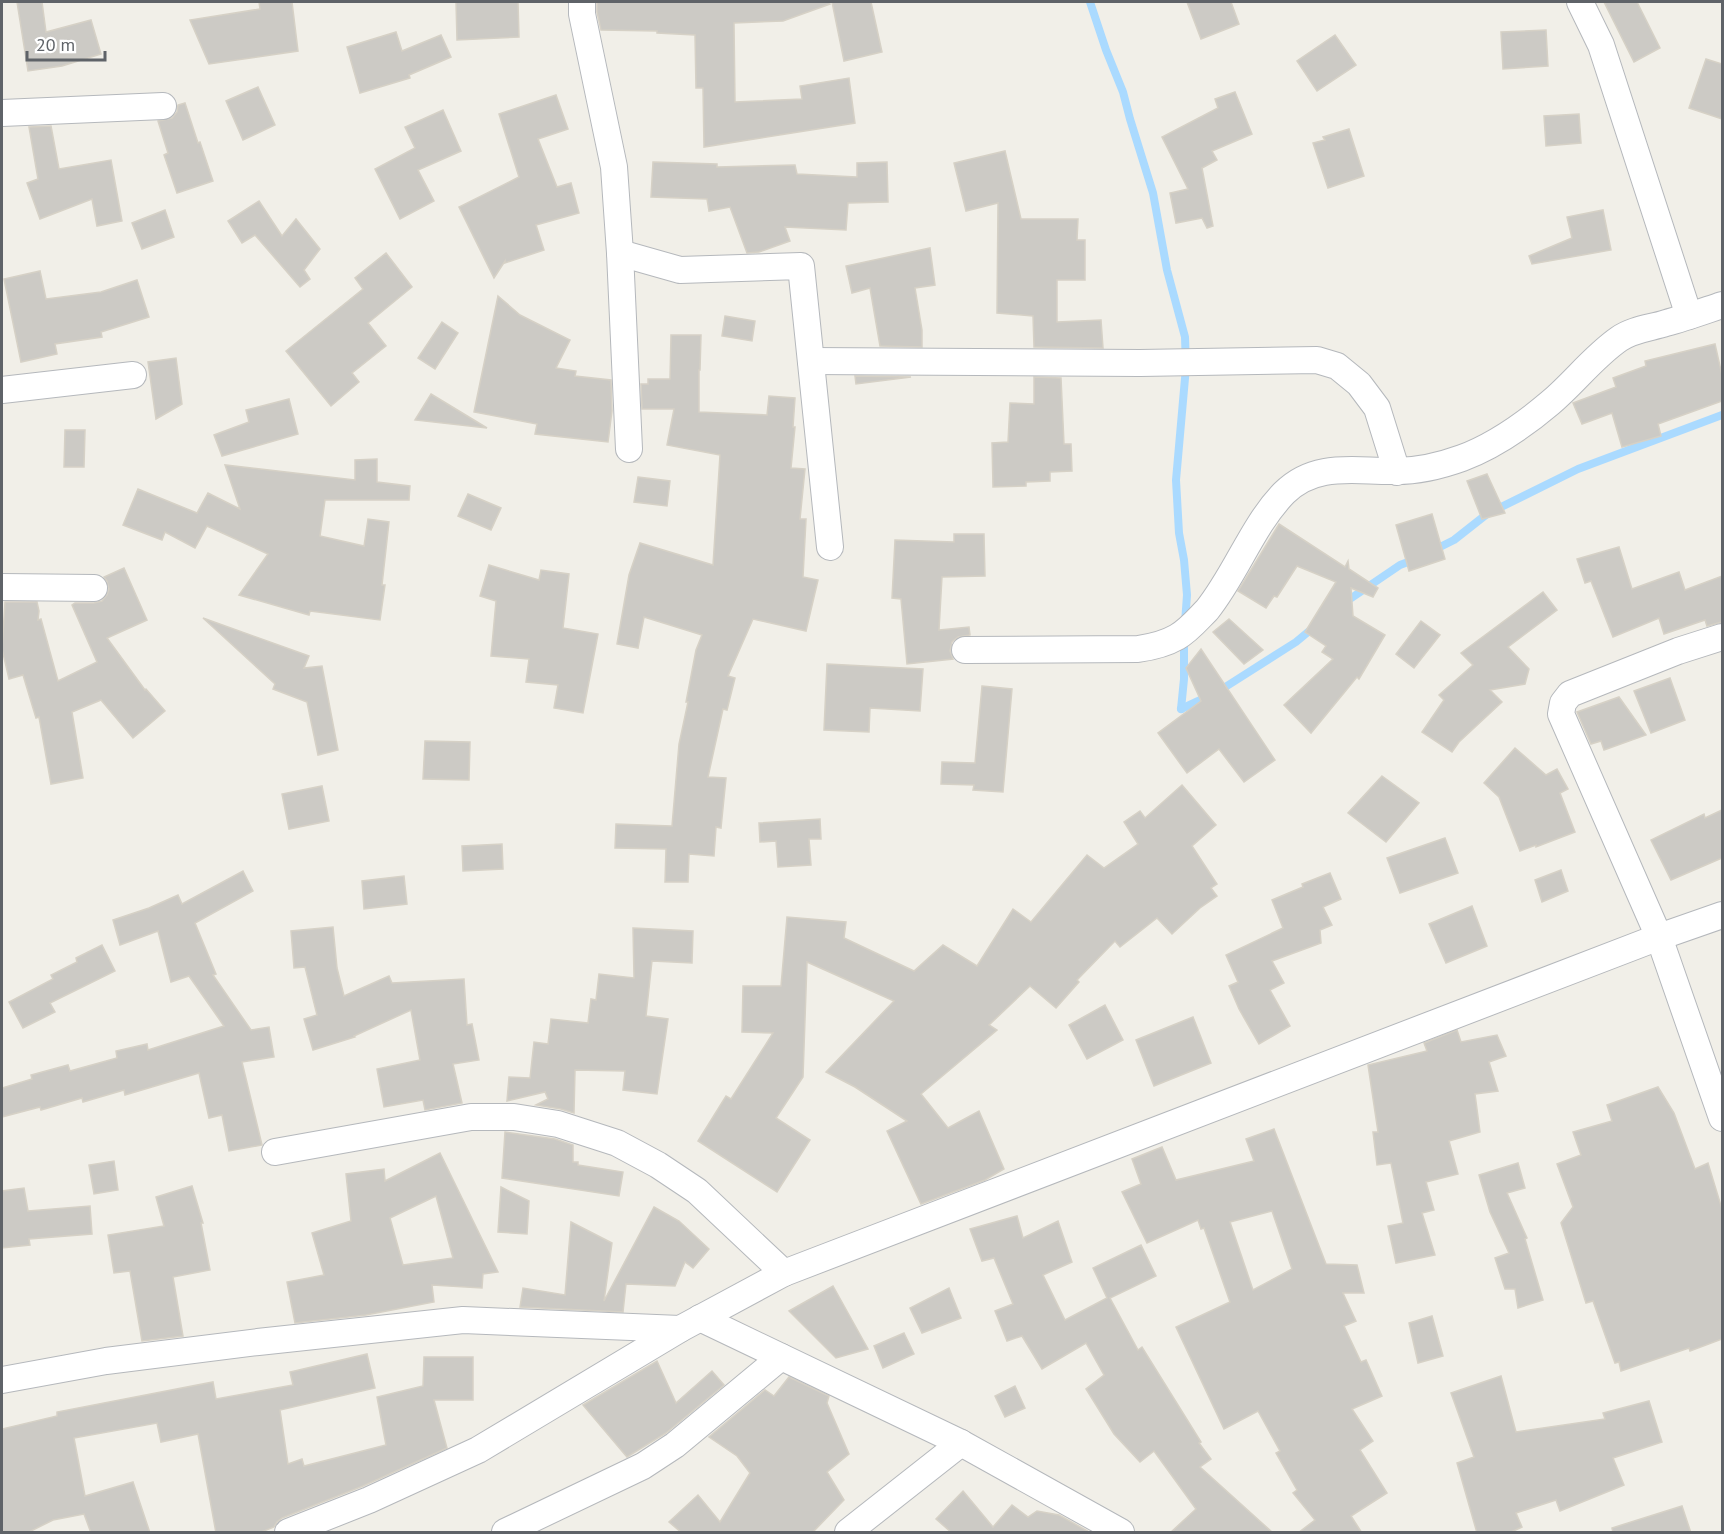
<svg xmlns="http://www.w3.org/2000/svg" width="1724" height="1534" font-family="'PT Sans',sans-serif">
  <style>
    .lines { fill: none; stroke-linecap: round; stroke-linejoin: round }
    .stream { stroke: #aadaff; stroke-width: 8 }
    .building { fill: #cccac5; stroke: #d6d1c6; stroke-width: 1.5; fill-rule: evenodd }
    .street-casing { stroke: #b5b8bc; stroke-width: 28 }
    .street { stroke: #fff; stroke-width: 26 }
  </style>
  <rect width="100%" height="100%" fill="#f1efe8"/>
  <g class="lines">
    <!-- stream -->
    <g class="stream">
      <path d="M1090 2 1106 50 1123 92 1130 119 1153 193 1167 270 1185 337 1186 367 1176 480 1179 533 1184 560 1187 595 1185 623"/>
      <path d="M1434 550 1454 540 1487 514 1578 469 1722 415"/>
      <path d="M1344 603 1400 565 1416 559"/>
      <path d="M1219 691 1296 642 1314 627"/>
      <path d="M1181 709 1184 679V638"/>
      <path d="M1181 709 1209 696"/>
    </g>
  </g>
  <!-- building -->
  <g class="building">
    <path d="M17 2H42L46 32 91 20 101 54 62 66 28 71Z"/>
    <path d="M259 2H292L298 51 209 64 190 20 260 9Z"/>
    <path d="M456 2H518L519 37 457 40Z"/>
    <path d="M597 2H829L830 4 783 21 734 23 735 102 802 99 800 86 849 78 855 123 704 147 703 88H696L695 35 657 33V31L601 30 597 12Z"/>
    <path d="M832 2H871L882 52 844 61Z"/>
    <path d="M1187 2H1231L1239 24 1201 39Z"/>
    <path d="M1604 2H1637L1660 48 1634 62Z"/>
    <path d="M1546 30 1548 66 1503 69 1501 32Z"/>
    <path d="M396 32 402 51 441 35 451 57 409 75 410 78 360 93 347 47Z"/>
    <path d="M1335 35 1356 65 1317 91 1297 61Z"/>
    <path d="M1706 59 1722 64V119L1689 108Z"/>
    <path d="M258 87 275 125 243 140 226 101Z"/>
    <path d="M1235 92 1252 134 1212 151 1217 160 1202 168 1213 226 1207 228 1202 218 1176 223 1170 193 1188 189 1162 137 1218 108 1215 99Z"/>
    <path d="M556 95 568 129 538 139 557 187 571 183 579 213 536 225 544 250 505 263V261L494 278 459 207 519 177 499 114Z"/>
    <path d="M185 103 198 143 200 142 213 181 177 193 164 155 168 153 158 121 172 118 177 112 178 105Z"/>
    <path d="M443 110 461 151 418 170 434 201 400 219 375 169 415 148 405 127Z"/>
    <path d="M1579 114 1581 143 1546 146 1544 116Z"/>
    <path d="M51 126 59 169 111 160 122 221 97 226 92 199 40 219 27 183 38 179 29 127Z"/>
    <path d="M1349 129 1364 176 1328 188 1313 143 1325 140 1323 137Z"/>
    <path d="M1005 151 1021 219H1078L1077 240H1085V280H1057V322L1101 320 1103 348 1034 347 1033 316 997 313 998 203 966 211 954 163Z"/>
    <path d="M653 162 717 164V167L795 165 797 174 857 177V163L887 162 888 202 848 203 846 230 785 227 790 241 759 252 747 253 730 207 709 211 707 199 651 197Z"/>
    <path d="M259 201 282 236 296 219 320 249 304 270 310 279 300 287 255 235 242 243 228 221Z"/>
    <path d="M165 210 174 237 142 249 132 223Z"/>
    <path d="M1603 210 1611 250 1532 264 1529 256 1572 238 1567 217Z"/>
    <path d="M930 248 935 285 915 288 922 330V347L880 346 870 288 852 293 846 266Z"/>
    <path d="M386 253 412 287 368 323 386 346 352 373 359 382 331 406 286 351 363 289 355 278Z"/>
    <path d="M40 271 46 299 101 292 137 280 149 317 101 332 102 337 55 344 57 354 21 362 4 279Z"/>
    <path d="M498 296 520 315 570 340 556 368 576 371 575 376 611 380 612 411 608 442 535 434 537 424 474 412Z"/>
    <path d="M725 316 755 321 752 341 722 336Z"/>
    <path d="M442 322 458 333 435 369 418 358Z"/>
    <path d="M671 335H701L700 370H699V412L767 415 769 396 795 398 793 427H795L791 468 805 469 800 519H806L803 577 818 580 806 631 753 619 728 676 735 678 727 710 723 709 708 777 726 778 721 828 716 827 714 856 689 854 688 882H665L666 849 615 848 616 824 672 826 679 744 688 702H686L696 650 702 635 644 617 638 648 617 644 629 575 640 543 713 565 720 455 667 445 674 409H642L641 384H648V379H670Z"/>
    <path d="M1715 344 1722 375V401L1658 424 1661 436 1622 447 1612 413 1582 424 1573 403 1616 387 1613 378 1646 366 1645 361Z"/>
    <path d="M176 358 182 404 156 419 148 362Z"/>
    <path d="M855 376 911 377 856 384Z"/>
    <path d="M1034 377 1061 378 1064 444H1071L1072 471 1050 472V481L1026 482V486L993 487 992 443 1008 442 1010 403 1034 404Z"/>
    <path d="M431 394 487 428 415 420Z"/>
    <path d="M289 399 298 434 222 456 214 435 249 422 246 410Z"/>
    <path d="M65 430H85L84 467H64Z"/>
    <path d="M377 459V482L410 486 409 500H325L320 536 364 546 368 519 389 522 382 585H385L380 620 310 611 309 615 239 595 268 554 207 526 195 548 165 532 162 540 123 525 138 489 197 513 208 493 240 509 225 465 355 480V460Z"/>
    <path d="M1487 474 1505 513 1482 519 1467 481Z"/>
    <path d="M638 477 670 481 667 506 634 502Z"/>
    <path d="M468 494 501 508 491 530 458 516Z"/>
    <path d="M1432 514 1445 559 1409 571 1396 525Z"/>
    <path d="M1279 524 1345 567 1348 561 1349 569 1378 588 1373 597 1351 588 1353 616 1385 635 1359 679 1357 677 1311 733 1284 705 1333 659 1322 652 1326 646 1305 632 1336 582 1297 566 1277 597 1274 596 1266 608 1238 591Z"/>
    <path d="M954 534H984L985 576 942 577 939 630 969 627 970 635 958 637 952 642 950 651 953 659 907 664 901 599 892 598 895 540 954 542Z"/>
    <path d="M1619 547 1632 589 1679 572 1685 590 1722 576V622L1707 626 1705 620 1664 634 1659 618 1613 637 1591 581 1585 583 1577 559Z"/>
    <path d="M489 565 539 580 541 570 569 574 563 628 598 634 583 713 554 708 558 685 526 682 529 659 491 656 496 601 480 596Z"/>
    <path d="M124 568 147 620 107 638 145 690 146 689 165 711 133 738 101 700 72 712 83 778 51 784 39 717 36 718 23 675 9 679 2 649 5 602H37L39 611 38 620 41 619 58 681 97 662 72 605 75 603H94L102 601 107 595 109 589 107 581 104 577Z"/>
    <path d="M1543 592 1557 610 1508 647 1529 669 1525 684 1490 690 1502 702 1459 742 1452 752 1422 732 1444 700 1439 695 1473 665 1461 653Z"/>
    <path d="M203 618 309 656 304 668 322 666 338 750 318 755 307 702 273 689 275 684Z"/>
    <path d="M1229 619 1263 650 1244 664 1213 632Z"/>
    <path d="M1421 621 1440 635 1414 668 1396 654Z"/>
    <path d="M1201 649 1275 760 1244 782 1219 749 1187 773 1158 733 1201 701 1186 668Z"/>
    <path d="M827 664 923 669 920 711 870 708 869 732 824 730Z"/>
    <path d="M1670 678 1685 720 1651 733 1634 691Z"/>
    <path d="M982 686 1012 689 1003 792 973 790 974 785 941 784 942 762 975 763Z"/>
    <path d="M1619 697 1646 735 1604 750 1601 741 1591 744 1577 712Z"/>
    <path d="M425 741 470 742 469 780 423 779Z"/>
    <path d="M1515 748 1546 775 1557 769 1568 789 1560 793 1575 832 1536 847V845L1520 851 1499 797 1484 783Z"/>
    <path d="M1382 776 1419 803 1386 842 1348 813Z"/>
    <path d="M1182 785 1216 825 1192 846 1217 884 1211 888 1217 896 1200 908 1172 934 1157 918 1120 947 1115 941 1077 980 1079 982 1056 1008 1030 986 989 1025 997 1030 921 1094 948 1128 979 1111 1004 1169 985 1180 921 1204 887 1131 907 1121 855 1087 826 1072 894 1001 807 962 803 1077 776 1118 810 1140 777 1192 698 1141 726 1096 731 1099 773 1033 742 1032 743 986H781L787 917 846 922 844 938 914 971 943 945 977 966 1013 909 1031 922 1087 855 1104 868 1138 844 1124 822 1140 811 1145 818Z"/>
    <path d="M322 786 329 821 289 829 282 794Z"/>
    <path d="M1722 810V858L1671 880 1651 840 1704 814 1705 818Z"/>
    <path d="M820 819 821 839H809L811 865 778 867 776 841 760 842 759 823Z"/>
    <path d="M1445 838 1458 873 1400 893 1387 858Z"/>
    <path d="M502 844 503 869 463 871 462 846Z"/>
    <path d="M1561 870 1568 891 1542 902 1535 880Z"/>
    <path d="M243 871 253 891 195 923 216 974 213 975 251 1030 269 1027 274 1057 242 1062 262 1145 229 1151 222 1115 209 1118 199 1073 125 1095 124 1090 83 1102 82 1098 41 1110 40 1107 2 1117V1088L32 1079 31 1075 68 1065 70 1071 117 1058 116 1051 147 1044 148 1050 224 1026 189 976 171 982 158 931 120 945 113 920 149 908 178 895 182 904Z"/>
    <path d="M1330 873 1341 899 1323 907 1332 925 1320 930 1321 943 1272 961 1284 983 1270 990 1290 1026 1259 1044 1239 1009 1229 986 1238 982 1226 955 1283 928 1272 900 1303 887 1302 884Z"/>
    <path d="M404 876 407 904 364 909 362 881Z"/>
    <path d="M1472 906 1487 946 1446 963 1429 924Z"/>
    <path d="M333 927 337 968 344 996 389 976 392 983 464 979 467 1025 472 1024 479 1060 453 1064 462 1103 425 1110 423 1100 384 1107 377 1069 420 1060 411 1010 354 1036 355 1037 313 1050 304 1019 317 1015 305 967 294 968 291 931Z"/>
    <path d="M633 928 693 931 692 963 652 961 646 1016 668 1019 657 1094 623 1090 625 1071 575 1070 574 1113 561 1109 536 1105 548 1099 545 1092 507 1101 509 1077 530 1078 534 1042 548 1044 551 1019 588 1023 591 999 596 1000 599 974 634 978Z"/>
    <path d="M102 945 115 971 50 1003 55 1012 23 1028 9 1002 53 979 51 975 77 962 76 958Z"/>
    <path d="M1105 1005 1123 1040 1087 1059 1069 1025Z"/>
    <path d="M1193 1017 1211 1063 1154 1086 1136 1040Z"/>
    <path d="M1457 1030 1461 1042 1497 1035 1506 1056 1489 1062 1498 1091 1475 1094 1480 1132 1449 1141 1458 1174 1426 1182 1434 1210 1422 1213 1435 1255 1396 1263 1388 1226 1403 1223 1391 1163 1377 1165 1373 1132H1378L1368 1065 1427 1051 1424 1043Z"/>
    <path d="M1658 1087 1674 1113 1695 1169 1708 1163 1722 1209V1339L1690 1351 1689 1348 1621 1371 1619 1362 1615 1363 1593 1301 1586 1303 1561 1223 1573 1207 1557 1164 1581 1155 1573 1132 1612 1121 1607 1105Z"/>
    <path d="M1274 1129 1326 1264 1357 1265 1364 1293H1343L1356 1321 1344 1326 1361 1362 1366 1360 1382 1396 1352 1409 1373 1441 1360 1450 1387 1493 1351 1516 1362 1533H1298L1315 1520 1293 1493 1297 1490 1276 1453 1280 1451 1258 1411 1224 1429 1176 1327 1230 1302 1204 1228 1201 1229 1198 1220 1147 1243 1122 1192 1141 1184 1132 1159 1162 1147 1176 1180 1254 1161 1246 1139ZM1272 1211 1292 1269 1253 1290 1230 1222Z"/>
    <path d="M505 1132 555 1139 573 1145V1162H578V1165L623 1172 619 1196 502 1178Z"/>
    <path d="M440 1153 498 1272 483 1274 482 1288 432 1285 434 1302 366 1315 295 1323 287 1282 324 1275 312 1233 351 1221 346 1174 384 1169 385 1181ZM436 1196 453 1258 403 1265 390 1218Z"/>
    <path d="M114 1161 118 1190 94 1194 89 1165Z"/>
    <path d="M1518 1163 1525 1188 1507 1193 1527 1238 1525 1239 1543 1300 1518 1308 1515 1289H1505L1495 1258 1509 1253 1490 1212 1479 1175Z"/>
    <path d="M192 1186 203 1223H201L210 1270 173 1277 183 1336 142 1341 130 1271 114 1273 108 1235 164 1226 156 1197Z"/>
    <path d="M501 1187 529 1201 527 1234 498 1232Z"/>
    <path d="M24 1188 28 1211 90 1206 92 1234 29 1239 30 1245 2 1248V1191Z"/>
    <path d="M654 1207 679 1221 709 1249 693 1268 685 1262 675 1286 626 1284 623 1312 520 1307 523 1288 565 1295 571 1222 612 1243 604 1301Z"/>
    <path d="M1017 1216 1023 1238 1058 1221 1072 1262 1043 1275 1065 1320 1107 1298 1093 1268 1141 1245 1156 1276 1110 1298 1138 1350 1142 1347 1201 1442 1199 1443 1211 1459 1200 1467 1273 1533H1170L1196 1509 1154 1451 1140 1462 1114 1434 1086 1389 1104 1375 1086 1343 1042 1369 1022 1336 1007 1341 995 1311 1013 1304 994 1258 982 1261 970 1229Z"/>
    <path d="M833 1286 868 1349 836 1358 789 1311Z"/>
    <path d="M949 1288 961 1318 922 1333 910 1308Z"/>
    <path d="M1432 1316 1443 1356 1418 1363 1409 1323Z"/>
    <path d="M904 1333 914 1354 883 1368 874 1346Z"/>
    <path d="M367 1354 375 1388 280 1410 288 1464 302 1459 304 1466 386 1445 377 1397 423 1386 424 1357H473V1400H434L447 1448 363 1486 282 1518 277 1522 274 1527 259 1533H216L198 1434 161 1442 157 1423 74 1438 85 1496 133 1482 150 1533H91L84 1514 53 1520 27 1533H2V1429L57 1416V1412L213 1382 216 1399 293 1385 290 1372Z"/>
    <path d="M657 1361 676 1403 712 1371 724 1385 666 1433 627 1457 583 1405Z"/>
    <path d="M1501 1376 1516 1432 1605 1419 1603 1413 1649 1401 1662 1442 1613 1458 1624 1485 1560 1511 1556 1500 1516 1513 1522 1527 1509 1533H1477L1457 1463 1474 1457 1451 1393Z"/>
    <path d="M789 1377 829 1396 827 1403 849 1454 827 1472 844 1500 812 1533H682L669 1522 698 1495 720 1522 750 1473 737 1456 709 1437 765 1390 774 1396Z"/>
    <path d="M1015 1386 1025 1408 1005 1417 995 1396Z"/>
    <path d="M963 1491 993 1527 1012 1505 1028 1517 1037 1511 1059 1515 1091 1533H952L936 1519Z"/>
    <path d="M1682 1506 1691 1533H1613L1612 1528Z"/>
  </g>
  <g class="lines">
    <!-- street casing -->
    <g class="street-casing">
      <g id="street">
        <path d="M582 2V14L614 167 620 253 629 449"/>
        <path d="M1580 2 1601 45 1689 316"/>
        <path d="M2 113 163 106"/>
        <path d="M620 253 680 270 801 266 830 547"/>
        <path d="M811 361 1140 363 1317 360 1337 366 1359 384 1377 408 1397 472"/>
        <path d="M2 390 133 375"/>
        <path d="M2 587 94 588"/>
        <path d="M1722 637 1678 651 1570 694 1563 703 1561 714 1659 937 1722 1118"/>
        <path d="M965 650 1138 649C1152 647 1165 644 1177 637 1188 631 1198 619 1207 610 1236 574 1252 526 1284 493 1316 461 1356 472 1396 471 1418 471 1440 466 1462 458 1494 446 1524 425 1550 403 1574 383 1593 357 1619 339 1633 329 1651 328 1666 323 1685 318 1704 311 1722 305"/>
        <path d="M275 1152 471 1117H514L558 1124 617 1143 658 1165 697 1191 784 1273"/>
        <path d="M700 1318 961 1443 1121 1532"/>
        <path d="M2 1380 106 1361 258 1342 463 1320 680 1329"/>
        <path d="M288 1532 369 1500 478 1450 680 1329 784 1273 1659 937 1722 915"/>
        <path d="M505 1532 643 1466 675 1445 781 1357"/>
        <path d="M848 1532 961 1443"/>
      </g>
    </g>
    <!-- street -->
    <use href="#street" class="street"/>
  </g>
  <!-- border -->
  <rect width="1724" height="1534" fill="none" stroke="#5f6368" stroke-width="6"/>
  <!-- scale -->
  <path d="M27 51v9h78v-9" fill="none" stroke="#5f6368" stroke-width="3"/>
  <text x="36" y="51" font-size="18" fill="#5f6368" stroke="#ffffff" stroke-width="4.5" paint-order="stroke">20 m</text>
</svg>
